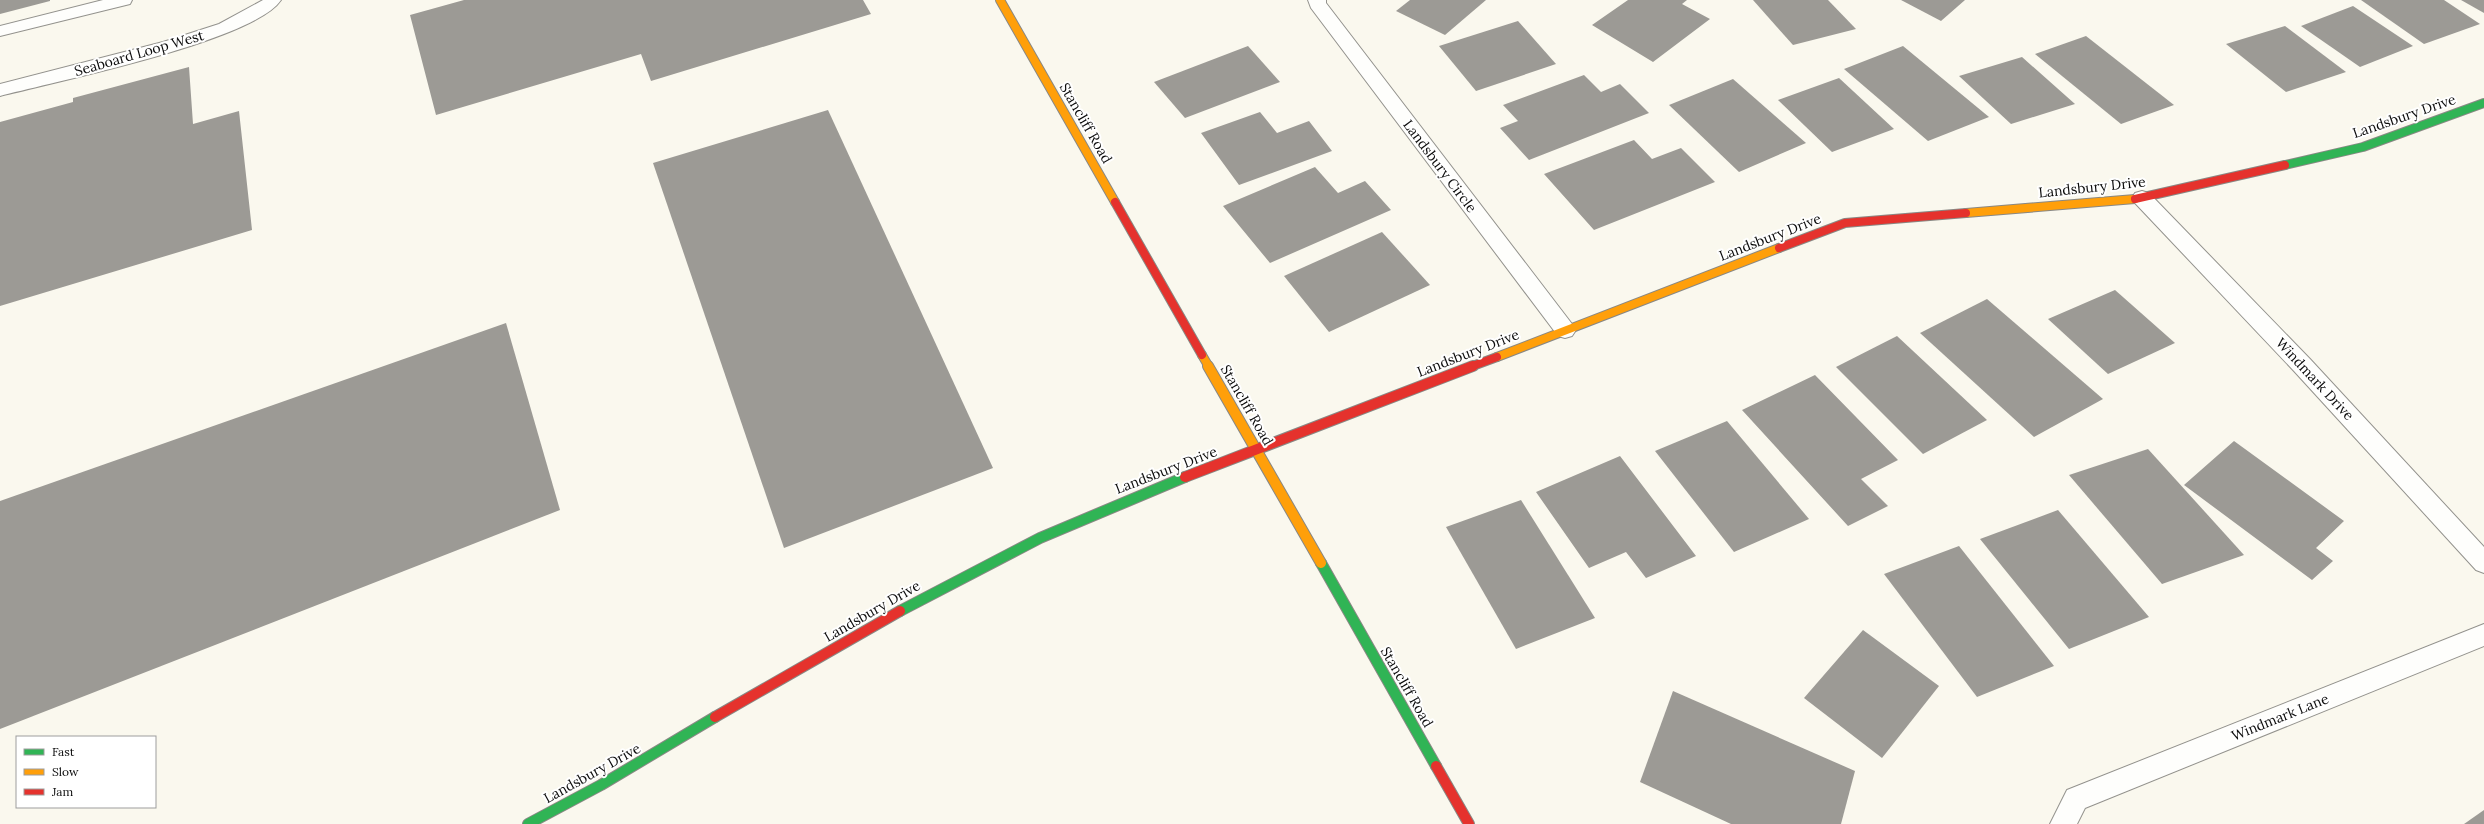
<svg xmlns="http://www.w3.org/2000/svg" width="2484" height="824" font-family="Lora,serif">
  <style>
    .building { fill: #9c9a95 }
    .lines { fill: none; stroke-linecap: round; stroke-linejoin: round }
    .lane-casing { stroke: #93928d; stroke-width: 2 }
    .street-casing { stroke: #93928d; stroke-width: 2 }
    .fast-far1-casing { stroke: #898884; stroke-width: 10 }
    .fast-casing { stroke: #898884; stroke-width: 12 }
    .slow-far1-casing { stroke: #898884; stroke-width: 10 }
    .slow-casing { stroke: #898884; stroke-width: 12 }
    .jam-far1-casing { stroke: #898884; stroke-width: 10 }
    .jam-casing { stroke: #898884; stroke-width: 12 }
    .lane { fill: #fefefc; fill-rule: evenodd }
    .street { fill: #fefefc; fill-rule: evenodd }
    .fast-far1 { stroke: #30b455; stroke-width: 8 }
    .fast { stroke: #30b455; stroke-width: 10 }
    .slow-far1 { stroke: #ff9f0a; stroke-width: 8 }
    .slow { stroke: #ff9f0a; stroke-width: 10 }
    .jam-far1 { stroke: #e5322d; stroke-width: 8 }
    .jam { stroke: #e5322d; stroke-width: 10 }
    .labels { text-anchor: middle; stroke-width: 4; stroke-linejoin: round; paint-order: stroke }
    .street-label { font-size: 14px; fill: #0b0b0b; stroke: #fff }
  </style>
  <rect width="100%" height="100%" fill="#faf8ee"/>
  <!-- building -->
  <g class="building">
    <path d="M0 0H50V1L0 14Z"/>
    <path d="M464 0H863L871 14 651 81 641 54 436 115 410 15Z"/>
    <path d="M1410 0H1486L1445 35 1396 11Z"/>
    <path d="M1628 0H1687L1682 4 1710 19 1653 62 1592 25Z"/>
    <path d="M1753 0H1828L1856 29 1793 45Z"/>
    <path d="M1901 0H1965L1941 21Z"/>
    <path d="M2361 0H2444L2480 24 2424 44Z"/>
    <path d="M2461 0H2484V13Z"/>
    <path d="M2353 6 2413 46 2360 67 2301 26Z"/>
    <path d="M1518 21 1556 64 1476 91 1439 46Z"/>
    <path d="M2285 26 2346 72 2286 92 2226 44Z"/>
    <path d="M2086 36 2174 105 2121 124 2035 54Z"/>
    <path d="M1248 46 1280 82 1185 118 1154 82Z"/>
    <path d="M1903 46 1989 117 1928 141 1844 69Z"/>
    <path d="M2022 57 2075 104 2011 124 1959 76Z"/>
    <path d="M189 67 193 124 239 111 252 230 0 306V122L73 102V98Z"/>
    <path d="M1584 75 1601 92 1620 84 1649 113 1529 160 1500 128 1518 121 1503 105Z"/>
    <path d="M1839 78 1894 129 1832 152 1778 100Z"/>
    <path d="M1733 79 1806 143 1739 172 1669 105Z"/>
    <path d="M828 110 993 468 784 548 653 163Z"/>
    <path d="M1260 112 1277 133 1309 121 1332 151 1239 185 1201 133Z"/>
    <path d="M1634 140 1652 159 1681 148 1715 182 1594 230 1544 174Z"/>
    <path d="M1315 167 1338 193 1365 181 1391 210 1270 263 1223 206Z"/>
    <path d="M1382 232 1430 285 1329 332 1284 276Z"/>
    <path d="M2115 290 2175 343 2108 374 2048 319Z"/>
    <path d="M1987 299 2103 399 2034 437 1920 333Z"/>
    <path d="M506 323 560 510 0 729V501Z"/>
    <path d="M1897 336 1987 420 1923 454 1836 367Z"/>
    <path d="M1815 375 1898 460 1861 479 1888 506 1848 526 1742 410Z"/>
    <path d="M1727 421 1809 519 1734 552 1655 451Z"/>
    <path d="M2234 441 2344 521 2316 548 2333 561 2312 580 2184 485Z"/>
    <path d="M2148 449 2244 555 2162 584 2069 475Z"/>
    <path d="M1620 456 1696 556 1646 578 1626 552 1589 568 1536 492Z"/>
    <path d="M1521 500 1595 618 1516 649 1446 527Z"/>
    <path d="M2058 510 2149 617 2069 649 1980 539Z"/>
    <path d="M1959 546 2054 666 1977 697 1884 574Z"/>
    <path d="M1863 630 1939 686 1882 758 1804 698Z"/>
    <path d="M1673 691 1855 771 1841 824H1731L1640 782Z"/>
    <path d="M2484 810V824H2464Z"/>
  </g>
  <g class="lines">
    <!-- lane casing -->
    <g class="lane-casing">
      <path id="lane" d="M103 0H132L130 4 0 36V26Z"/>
    </g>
    <!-- street casing -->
    <g class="street-casing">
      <g id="street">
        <path d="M263 0H281C254 41 54 82 0 96V84L163 42 219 24Z"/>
        <path d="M1308 0H1326V3L1572 324 1576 330 1572 336 1565 338 1558 336 1311 8Z"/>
        <path d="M2142 191 2149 193 2310 359 2484 547V573L2476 570 2294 371 2135 203 2132 198 2135 193Z"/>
        <path d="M2484 624V646L2085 808 2077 824H2050L2067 790Z"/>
      </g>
    </g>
    <!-- fast-far1 casing -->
    <g class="fast-far1-casing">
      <path id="fast-far1" d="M2285 165 2363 147 2484 103"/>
    </g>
    <!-- fast casing -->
    <g class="fast-casing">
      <g id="fast">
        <path d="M1321 563 1436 766"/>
        <path d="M900 611 1040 538 1185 477"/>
        <path d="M528 824 601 785 715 717"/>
      </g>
    </g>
    <!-- slow-far1 casing -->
    <g class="slow-far1-casing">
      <g id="slow-far1">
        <path d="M1000 0 1115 202"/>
        <path d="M1966 213 2135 199"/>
        <path d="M1202 355 1209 367"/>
        <path d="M1497 357 1779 248"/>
      </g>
    </g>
    <!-- slow casing -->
    <g class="slow-casing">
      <path id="slow" d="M1208 366 1321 563"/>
    </g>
    <!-- jam-far1 casing -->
    <g class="jam-far1-casing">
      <g id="jam-far1">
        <path d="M2135 199 2285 165"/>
        <path d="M1115 202 1202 355"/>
        <path d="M1779 248 1845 223 1966 213"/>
        <path d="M1470 367 1497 357"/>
      </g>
    </g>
    <!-- jam casing -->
    <g class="jam-casing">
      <g id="jam">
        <path d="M1185 477 1473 366"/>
        <path d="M715 717 900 611"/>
        <path d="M1436 766 1469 824"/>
      </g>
    </g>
    <!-- lane -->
    <use href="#lane" class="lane"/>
    <!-- street -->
    <use href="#street" class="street"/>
    <!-- fast-far1 -->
    <use href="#fast-far1" class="fast-far1"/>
    <!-- fast -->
    <use href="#fast" class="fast"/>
    <!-- slow-far1 -->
    <use href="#slow-far1" class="slow-far1"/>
    <!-- slow -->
    <use href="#slow" class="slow"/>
    <!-- jam-far1 -->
    <use href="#jam-far1" class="jam-far1"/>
    <!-- jam -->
    <use href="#jam" class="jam"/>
  </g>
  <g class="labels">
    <!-- street labels -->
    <g class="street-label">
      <text transform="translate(139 53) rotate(-16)" y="5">Seaboard Loop West</text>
      <text transform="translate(2404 116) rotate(-19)" y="5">Landsbury Drive</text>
      <text transform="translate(1086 123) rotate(60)" y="5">Stancliff Road</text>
      <text transform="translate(1440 166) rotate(53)" y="5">Landsbury Circle</text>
      <text transform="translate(2092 187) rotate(-6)" y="5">Landsbury Drive</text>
      <text transform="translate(1770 237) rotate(-21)" y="5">Landsbury Drive</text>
      <text transform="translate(1468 353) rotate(-21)" y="5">Landsbury Drive</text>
      <text transform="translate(2315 379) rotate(47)" y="5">Windmark Drive</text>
      <text transform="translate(1247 405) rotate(60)" y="5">Stancliff Road</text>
      <text transform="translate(1166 470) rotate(-21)" y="5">Landsbury Drive</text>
      <text transform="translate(872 611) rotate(-30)" y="5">Landsbury Drive</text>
      <text transform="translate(1407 687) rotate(60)" y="5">Stancliff Road</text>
      <text transform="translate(2280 717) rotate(-22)" y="5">Windmark Lane</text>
      <text transform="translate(592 773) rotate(-29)" y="5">Landsbury Drive</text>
    </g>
  </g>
  <!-- legend -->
  <rect x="16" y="736" width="140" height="72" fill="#ffffff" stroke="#9d9d9d"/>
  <rect x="24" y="749" width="20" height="6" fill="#30b455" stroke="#9d9d9d"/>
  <text x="52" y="756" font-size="12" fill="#0b0b0b">Fast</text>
  <rect x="24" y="769" width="20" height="6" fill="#ff9f0a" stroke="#9d9d9d"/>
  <text x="52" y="776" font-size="12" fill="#0b0b0b">Slow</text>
  <rect x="24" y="789" width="20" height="6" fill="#e5322d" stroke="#9d9d9d"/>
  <text x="52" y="796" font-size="12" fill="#0b0b0b">Jam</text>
</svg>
